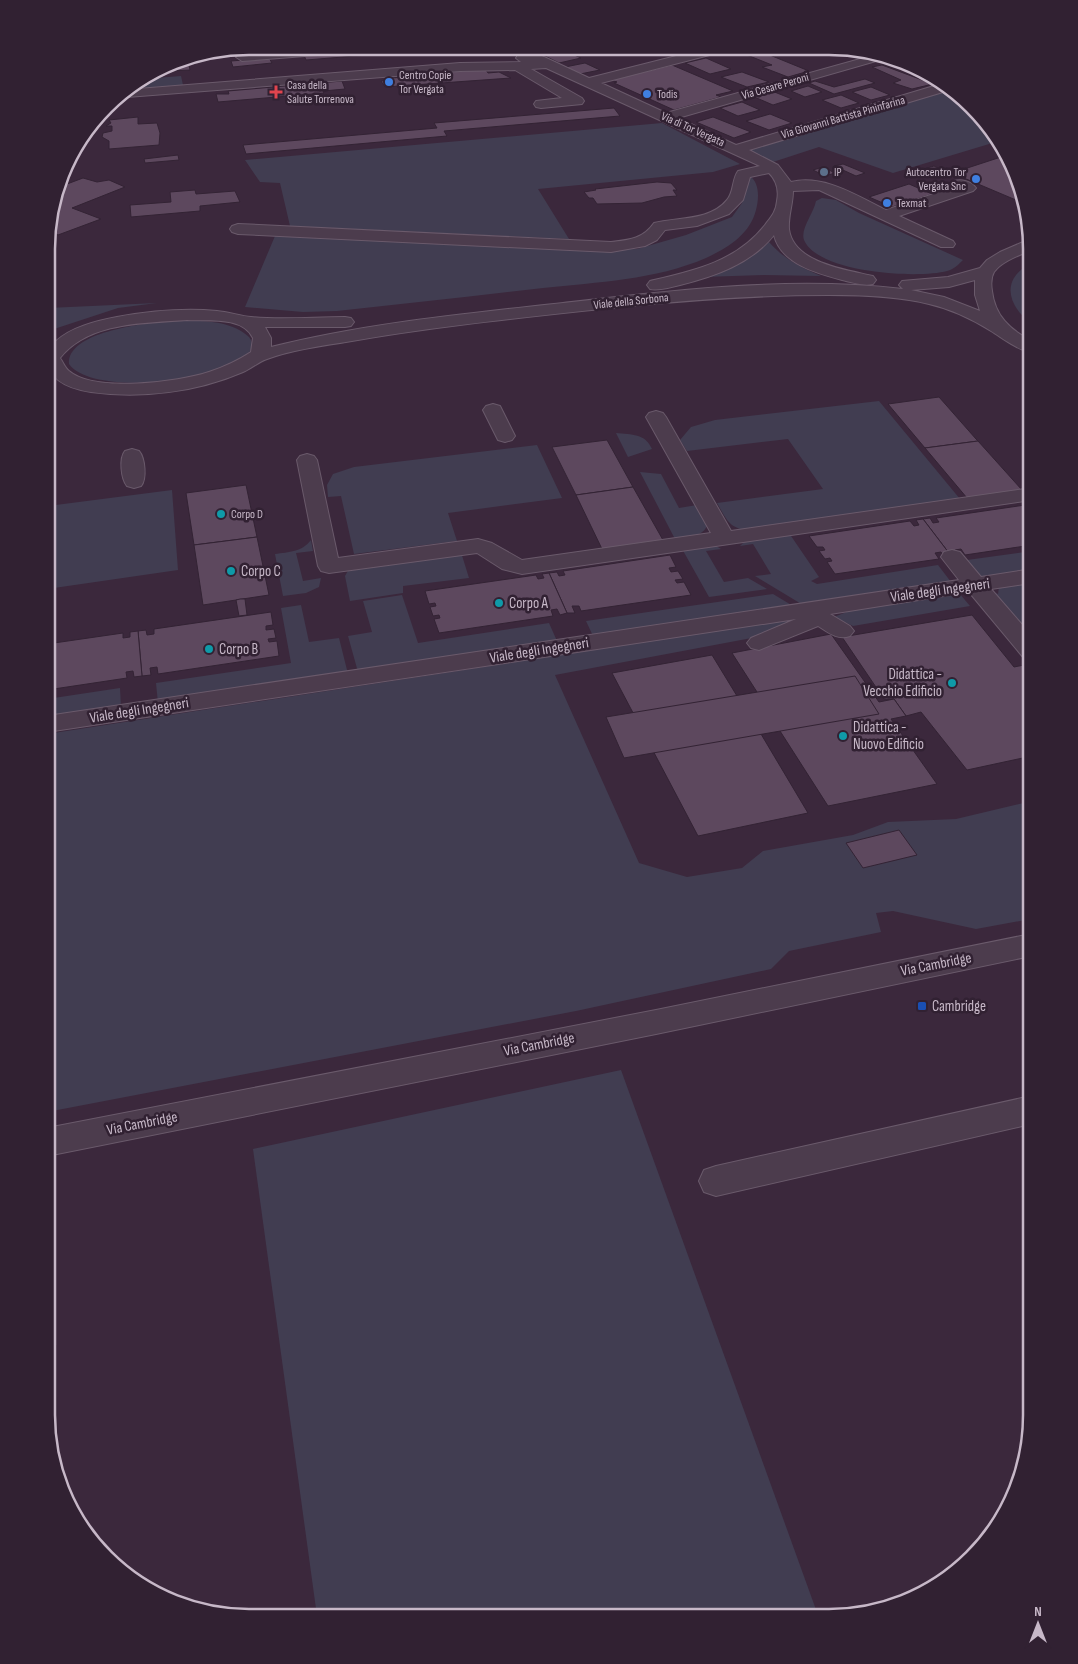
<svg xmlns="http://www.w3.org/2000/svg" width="1078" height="1664" font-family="'Sofia Sans Condensed',sans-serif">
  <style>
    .green { fill: #413d51 }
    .building { fill: #5d485e; stroke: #332334 }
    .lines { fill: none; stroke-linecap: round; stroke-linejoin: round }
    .minor-casing { stroke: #6a5a6b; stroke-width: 2 }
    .minor { fill: #4c3c4d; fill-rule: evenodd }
    .shop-dot { fill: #3f7fe0; stroke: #312132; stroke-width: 2 }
    .health-dot { fill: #e0444e; stroke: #312132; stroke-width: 2 }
    .service-dot { fill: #5c6f8a; stroke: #312132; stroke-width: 2 }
    .culture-dot { fill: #0f9aa8; stroke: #312132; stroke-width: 2 }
    .transit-dot { fill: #1a4fb4; stroke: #312132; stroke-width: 2 }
    .labels { text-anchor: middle; stroke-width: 5; stroke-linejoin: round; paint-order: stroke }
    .far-poi-label { font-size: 12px; fill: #c7b8c8; stroke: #312132; text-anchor: start }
    .far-street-label { font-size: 12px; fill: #c7b8c8; stroke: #312132 }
    .poi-label { font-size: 15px; fill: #c7b8c8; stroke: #312132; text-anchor: start }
    .street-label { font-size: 15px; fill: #c7b8c8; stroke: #312132 }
    .rim { fill: none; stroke: #c7b8c8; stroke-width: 2.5 }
  </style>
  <rect width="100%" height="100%" fill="#3b283c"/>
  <!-- green -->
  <g class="green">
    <path d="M181 76 183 85 127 89 143 79Z"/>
    <path d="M952 88 990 125 999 141 893 173 819 147 773 162 746 149Z"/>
    <path d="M662 123 740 164 713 172 538 189 569 239 290 226 280 183 260 182 245 160Z"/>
    <path d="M749 175C760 183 759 198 756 210 750 234 728 248 706 258 655 280 598 282 543 288 475 296 406 304 337 311L303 312 245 307 275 236 580 250 637 249 686 235 732 217 742 203Z"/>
    <path d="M822 198 836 200 859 213 963 260C958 265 954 269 947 271 918 279 818 273 804 240 800 229 814 213 816 201Z"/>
    <path d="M769 242C784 259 800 267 821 276L764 275 702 277 754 254Z"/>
    <path d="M1032 263V324C1007 306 1000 278 1032 263Z"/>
    <path d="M157 303 118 308 48 331V308Z"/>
    <path d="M165 321C191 321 228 317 249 337 253 341 253 349 248 354 222 382 93 397 69 364 67 332 142 324 165 321Z"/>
    <path d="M879 401 960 499 751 531C729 528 728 522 717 503L823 489 788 439 687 451 680 440 691 427 715 420Z"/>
    <path d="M616 433C632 435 645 433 652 449L628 457Z"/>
    <path d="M537 445 562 498 448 513 457 541 354 554 341 496 328 497 327 485 333 474 354 467Z"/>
    <path d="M640 472 661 474 679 508 697 505 707 526C701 538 687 537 675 539Z"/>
    <path d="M172 490 178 570 47 589 48 506Z"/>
    <path d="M789 533 819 577 811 581 817 584 938 565 951 582 803 605 755 576 771 574 753 544 740 546 747 539Z"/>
    <path d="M311 540 313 551 296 553 303 581 321 578 319 587 306 593 283 596 275 554C289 552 302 552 311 540Z"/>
    <path d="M713 544 721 549 706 551 724 582 748 578 767 589 709 597 681 547Z"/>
    <path d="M460 549 469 578 403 586V593L350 601 345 576 349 569Z"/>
    <path d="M1032 551V570L980 578 967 560Z"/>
    <path d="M1032 582V641L989 590 998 594 999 587Z"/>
    <path d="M959 593 970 606 853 626 834 617 854 609Z"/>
    <path d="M773 594 793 606 593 636 586 621Z"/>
    <path d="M402 595 418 643 549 623 557 641 358 672 348 636 372 632 363 601Z"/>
    <path d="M301 605 309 642 339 638 348 674 158 703 156 683 291 663 281 608Z"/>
    <path d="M795 619 799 622 757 637 555 675 639 863 687 877 742 868 763 851 853 835 888 822 956 819 1032 801 1031 919 976 929 893 911 876 913 881 932 789 951 771 969 576 1011 47 1112V734Z"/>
    <path d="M120 688 121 707 47 719V699Z"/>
    <path d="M621 1070 819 1618 317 1616 253 1149Z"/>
  </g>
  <!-- building -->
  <g class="building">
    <path d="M256 47 258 53 229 55 227 50Z"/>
    <path d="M408 47H439L441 50 411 52Z"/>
    <path d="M613 47 617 49 593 54 579 48Z"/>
    <path d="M657 47 667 50 647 54 640 51Z"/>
    <path d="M377 48 380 54 306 60 303 53Z"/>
    <path d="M841 48H856L871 52 858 55Z"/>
    <path d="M755 49 809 71 788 77 762 67 772 65 742 53Z"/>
    <path d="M565 51 581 58 559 63 543 55Z"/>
    <path d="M269 58 272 63 233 67 231 61Z"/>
    <path d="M706 58 731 69 710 74 685 63Z"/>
    <path d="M907 62 933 77 929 78 895 65Z"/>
    <path d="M585 63 600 70 580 74 565 67Z"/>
    <path d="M189 65 190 70 169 71 168 67Z"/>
    <path d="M672 65 733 91 716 95 721 97 674 110 614 83 617 82 611 80Z"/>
    <path d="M882 65 933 84 912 89 893 83 901 80 872 67Z"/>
    <path d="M473 70H486L488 73 499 72 511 78 385 87 381 81 393 80 392 78 404 77 403 76Z"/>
    <path d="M742 72 769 82 747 87 721 77Z"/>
    <path d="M865 79 875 83 834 94 809 83 815 81 834 87Z"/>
    <path d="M342 81 345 89 323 91 324 93 218 102 216 94H229L228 91Z"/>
    <path d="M808 86 822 92 805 97 791 91Z"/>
    <path d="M871 87 890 95 871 100 852 92Z"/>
    <path d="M772 91 792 99 773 105 752 96Z"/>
    <path d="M841 95 859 103 841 108 822 100Z"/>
    <path d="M742 102 760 110 738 116 720 108Z"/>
    <path d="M614 108 620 116 444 131 447 136 246 154 243 145 437 128 434 123Z"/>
    <path d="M770 114 792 123 769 130 746 121Z"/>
    <path d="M138 117V124L157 123 160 133 159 145 109 149V141L102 137 103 133 112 131V126H106L111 123 109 120Z"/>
    <path d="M713 117 751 132 734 138 696 122Z"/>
    <path d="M178 155 179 160 145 163 144 159Z"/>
    <path d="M1004 156 1009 158 1016 171 1023 203 952 173Z"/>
    <path d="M843 164 865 173 856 176 834 166Z"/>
    <path d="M934 166 944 171 924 177 914 172Z"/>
    <path d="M823 167 835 173 825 176 813 170Z"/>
    <path d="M83 178 97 182 109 180 125 187 72 208 101 219 58 235 48 230V222L59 187Z"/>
    <path d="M657 182 671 183 677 190H673L677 196 664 197 642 203 597 204 593 198H589L584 192 596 190 595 189Z"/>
    <path d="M909 184 932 194 892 207 869 197Z"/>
    <path d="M195 190 196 194 235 191 240 202 200 206V211L131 217 130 205 171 202 170 192Z"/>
    <path d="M939 397 976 439 978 441 925 448 888 404Z"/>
    <path d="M607 440 633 487 576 495 552 447Z"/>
    <path d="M978 441 1022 490 967 498 925 448Z"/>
    <path d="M246 485 257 537 194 545 186 493Z"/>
    <path d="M633 487 663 540 602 549 576 495Z"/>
    <path d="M1032 504V545L965 555 961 549 955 550 959 556 952 557 923 519 930 518 933 523 939 522 936 518Z"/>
    <path d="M923 519 952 557 945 558 941 552 935 553 939 559 835 574 827 562 832 561 830 558 825 559 819 551 825 550 823 547H817L809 536 910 521 914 526 919 525 916 520Z"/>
    <path d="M257 537 269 595 203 605 194 545Z"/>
    <path d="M670 555 676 567 669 568 671 572 678 571 683 579 675 580 677 583 684 582 691 595 581 611 579 606H572L575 613H567L549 573 557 572 559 576 565 575 563 571Z"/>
    <path d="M549 573 567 613 560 615 557 609 551 610 553 616 439 633 434 619 440 618 439 615 433 616 430 607 436 606 435 603 429 604 425 591 536 575 538 579 544 578 542 574Z"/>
    <path d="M240 599H245L247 615 239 616 236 600Z"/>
    <path d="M271 612 273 625 266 626V630L274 629 276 638 268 639 269 642 277 641 279 656 158 674 157 667 150 668 151 675 142 676 138 631 146 630 147 635 154 634V629Z"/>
    <path d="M972 615 1014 667 1029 664 1032 667V756L967 770 921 712 906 716 894 699H884L842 637Z"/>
    <path d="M138 631 142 676 134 677 133 671 126 672 127 678 47 690V644L123 633V638L130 637V632Z"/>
    <path d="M831 634 879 702 894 699 906 716 891 719 937 784 828 806 780 731 761 734 808 813 698 836 612 673 712 655 737 696 757 692 732 653Z"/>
    <path d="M855 676 879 714 624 758 606 717Z"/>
    <path d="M899 830 917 855 863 868 846 843Z"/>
    <path d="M56 1345 57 1448 53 1449 46 1415V1347Z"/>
  </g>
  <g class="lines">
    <!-- minor casing -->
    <g class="minor-casing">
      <g id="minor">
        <path d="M327 46 375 47 369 51 242 61 236 57 242 53Z"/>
        <path d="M505 47H521L531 51 547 47H568L566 50 542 56 589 78 708 48H727L725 51 601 83 666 113 878 54 890 57 678 118 736 145 944 83 953 89 749 150 778 165 791 182C824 174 857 196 886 210L954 187 951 184 954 181C961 179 971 181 976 188L973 191 899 216 953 241 955 244 953 247H941L819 190 793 191C793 204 788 216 789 229 793 263 847 270 873 276L876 280 873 284C864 286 855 283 846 281 820 274 781 265 774 235 751 264 715 276 680 285 670 287 660 291 650 289L647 285 650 281C693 271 736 262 765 225 771 217 776 212 777 201 779 191 777 181 769 173L750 177 743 200 729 214 697 226 665 230 657 240 645 246 611 252 238 234 232 232 230 229 232 226 238 224 611 242C629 240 643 239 654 223 678 217 710 221 727 200 734 192 732 179 738 171L760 166 546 68 531 69 582 98 584 101 582 104 541 108 536 107 534 104 536 101 562 98 515 70 460 71 114 98 125 90 460 63 521 62 516 58 518 55Z"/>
        <path d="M1030 239 1032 250C1020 255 1002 261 994 272 991 277 991 285 992 291 995 316 1010 330 1032 341V353C1016 349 1004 339 991 331 972 319 951 309 929 304 897 296 862 295 829 295 759 295 689 300 620 307 528 317 436 326 346 342 320 346 292 350 267 359 258 362 251 369 243 372 197 392 141 399 91 392 72 389 48 382 48 359 48 352 49 347 55 342 71 327 96 321 117 317 150 311 184 308 217 311 229 312 240 316 251 317 281 320 314 317 345 317L351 318 354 322 351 326 345 327H265L271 338V347C367 323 465 314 563 303 675 290 790 276 903 289L899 285 902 281 948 277 980 268 987 260 1000 252ZM975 280V295L980 311 944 297 911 290 949 287ZM187 320C207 321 243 316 253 338L251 352C237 361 224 367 209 372 178 382 95 393 69 371 65 368 63 362 60 358 88 322 145 323 187 320Z"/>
        <path d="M493 404 500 406 515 436 512 440 505 442 498 440 483 410 486 406Z"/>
        <path d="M656 411 663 413 666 417 731 531 1032 488V500L522 574 502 569 477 553 329 573 321 571 318 566 297 460 300 456 307 454 314 456 317 460 338 558 478 539 492 543 522 560 711 533 646 417 649 413Z"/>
        <path d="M132 449 139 451C145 458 147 479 141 486L134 488 127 486C121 479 119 458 125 451Z"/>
        <path d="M952 550 960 552 981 577 1032 569V583L991 589 1032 636V659L1023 657 969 592 830 614 850 626 854 631 850 636C837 640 829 633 818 626L759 650 751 648 747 643 751 638 796 619 47 732V716L959 580 941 557 944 552Z"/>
        <path d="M1031 934V956L656 1034 47 1156V1128L656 1010Z"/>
        <path d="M1031 1096V1124L716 1196 704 1192 699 1181 704 1170 716 1166Z"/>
      </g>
    </g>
    <!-- minor -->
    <use href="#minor" class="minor"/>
  </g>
  <!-- markers -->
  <g class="shop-dot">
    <circle cx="389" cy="82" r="5"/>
    <circle cx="647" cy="94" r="5"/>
    <circle cx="976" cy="179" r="5"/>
    <circle cx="887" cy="203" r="5"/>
  </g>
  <path class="health-dot" d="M273.5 84.5h5v5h5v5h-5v5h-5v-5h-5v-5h5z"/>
  <circle class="service-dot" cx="824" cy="172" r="5"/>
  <g class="culture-dot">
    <circle cx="221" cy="514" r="5"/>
    <circle cx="231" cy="571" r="5"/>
    <circle cx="499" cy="603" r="5"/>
    <circle cx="209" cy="649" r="5"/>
    <circle cx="952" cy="683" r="5"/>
    <circle cx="843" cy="736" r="5"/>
  </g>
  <rect class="transit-dot" x="917" y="1001" width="10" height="10" rx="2.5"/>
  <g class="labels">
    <!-- far-poi labels -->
    <g class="far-poi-label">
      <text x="399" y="79">Centro Copie<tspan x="399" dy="14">Tor Vergata</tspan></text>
      <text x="287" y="89">Casa della<tspan x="287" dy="14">Salute Torrenova</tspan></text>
      <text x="657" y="98">Todis</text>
      <text x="834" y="176">IP</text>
      <text x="966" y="176" text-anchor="end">Autocentro Tor<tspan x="966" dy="14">Vergata Snc</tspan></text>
      <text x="897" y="207">Texmat</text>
      <text x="231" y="518">Corpo D</text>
    </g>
    <!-- far-street labels -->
    <g class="far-street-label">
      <text transform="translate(775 86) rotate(-16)" y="4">Via Cesare Peroni</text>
      <text transform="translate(843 117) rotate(-16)" y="4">Via Giovanni Battista Pininfarina</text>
      <text transform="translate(693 129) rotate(24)" y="4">Via di Tor Vergata</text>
      <text transform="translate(631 301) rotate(-6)" y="4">Viale della Sorbona</text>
    </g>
    <!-- poi labels -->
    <g class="poi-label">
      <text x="241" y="576">Corpo C</text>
      <text x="509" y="608">Corpo A</text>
      <text x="219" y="654">Corpo B</text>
      <text x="942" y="679" text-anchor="end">Didattica -<tspan x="942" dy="17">Vecchio Edificio</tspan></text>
      <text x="853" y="732">Didattica -<tspan x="853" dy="17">Nuovo Edificio</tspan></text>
      <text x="932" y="1011">Cambridge</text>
    </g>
    <!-- street labels -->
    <g class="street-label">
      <text transform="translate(940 590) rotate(-8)" y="5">Viale degli Ingegneri</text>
      <text transform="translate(539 650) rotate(-9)" y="5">Viale degli Ingegneri</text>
      <text transform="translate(139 710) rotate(-9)" y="5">Viale degli Ingegneri</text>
      <text transform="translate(936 964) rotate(-11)" y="5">Via Cambridge</text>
      <text transform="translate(539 1044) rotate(-11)" y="5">Via Cambridge</text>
      <text transform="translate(142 1123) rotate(-11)" y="5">Via Cambridge</text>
    </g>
  </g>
  <!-- crop -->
  <path d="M0 0H1078V1664H0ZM249 55H829A194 194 0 0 1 1023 249V1415A194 194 0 0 1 829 1609H249A194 194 0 0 1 55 1415V249A194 194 0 0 1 249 55Z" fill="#312132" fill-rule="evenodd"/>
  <path class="rim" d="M249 55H829A194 194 0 0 1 1023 249V1415A194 194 0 0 1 829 1609H249A194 194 0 0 1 55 1415V249A194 194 0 0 1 249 55Z"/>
  <!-- north arrow -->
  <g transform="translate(1038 1624)" stroke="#312132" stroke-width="4" paint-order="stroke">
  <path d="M0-4L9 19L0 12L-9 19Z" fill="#c7b8c8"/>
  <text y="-8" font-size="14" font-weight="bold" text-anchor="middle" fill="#c7b8c8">N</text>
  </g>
</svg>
